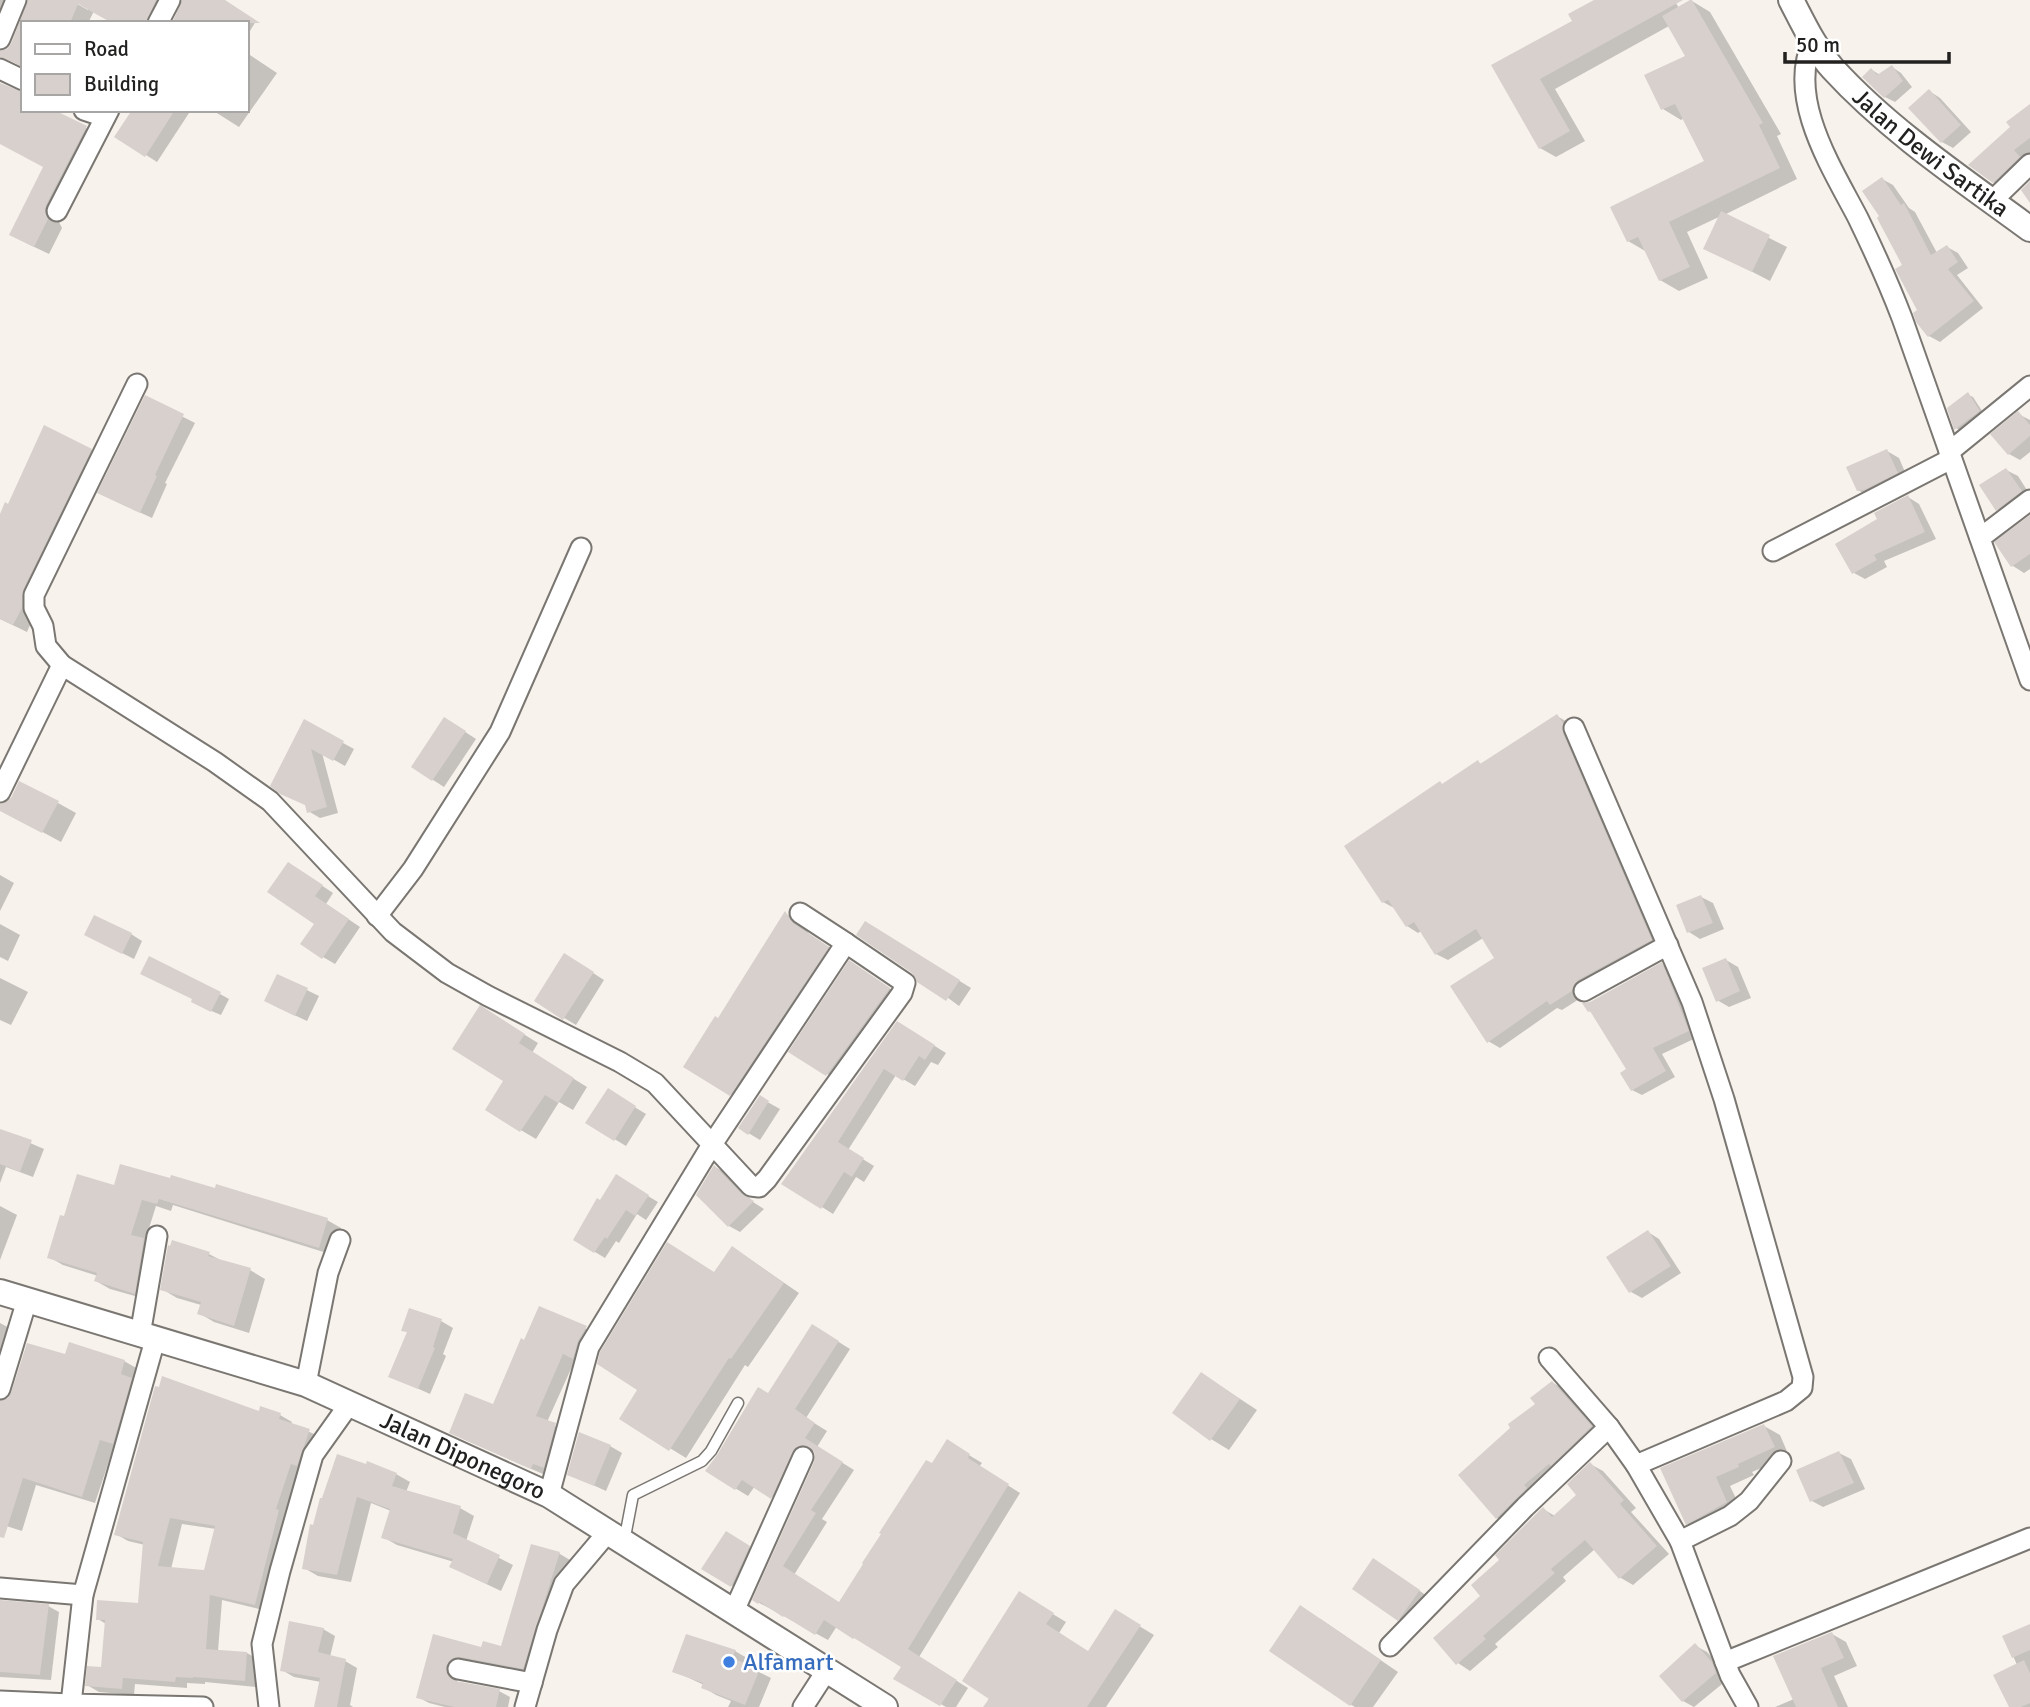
<svg xmlns="http://www.w3.org/2000/svg" width="2030" height="1707" font-family="Signika,sans-serif">
  <style>
    .shadow { fill: #0003; fill-rule: evenodd }
    .building { fill: #d7d0cc; fill-rule: evenodd }
    .lines { fill: none; stroke-linecap: round; stroke-linejoin: round }
    .service-casing { stroke: #7a7671; stroke-width: 13 }
    .minor-casing { stroke: #7a7671; stroke-width: 23 }
    .tertiary-casing { stroke: #7a7671; stroke-width: 28 }
    .service { stroke: #fff; stroke-width: 10 }
    .minor { stroke: #fff; stroke-width: 19 }
    .tertiary { stroke: #fff; stroke-width: 24 }
    .shop-dot { fill: #3f7fe0; stroke: #fff; stroke-width: 2.5 }
    .labels { text-anchor: middle; stroke-width: 5; stroke-linejoin: round; paint-order: stroke }
    .street-label { font-size: 24px; fill: #22211f; stroke: #fff }
    .shop-label { font-size: 24px; fill: #366cbe; stroke: #fff; text-anchor: start }
  </style>
  <rect width="100%" height="100%" fill="#f7f2ec"/>
  <!-- shadow -->
  <g class="shadow">
    <path d="M0 0H17L0 26Z"/>
    <path d="M34 0H70L88 10 93 0H174L162 23H115L94 11 88 23H23V67L4 57 13 45 29 5 31 6Z"/>
    <path d="M187 0H223L256 21 247 36V23Z"/>
    <path d="M1598 0H1674L1679 8 1692 1 1710 12 1781 134 1777 136 1797 179 1724 215 1787 247 1770 281 1706 248 1721 216 1687 232 1708 278 1679 291 1660 280 1647 252 1628 241 1706 162 1684 118 1681 120 1663 109 1687 57 1669 26 1555 89 1585 141 1556 157 1540 148 1494 66 1574 21Z"/>
    <path d="M247 53 277 73 239 127 212 110H247Z"/>
    <path d="M1892 67 1901 73 1912 87 1895 102 1885 97 1872 70 1880 75Z"/>
    <path d="M0 84 23 110H56L55 112 101 136 61 214 59 222 62 228 49 254 26 243 45 166 0 143Z"/>
    <path d="M1929 91 1940 98 1971 132 1953 148 1942 142Z"/>
    <path d="M2030 106V166L2005 189 1993 182 2013 127Z"/>
    <path d="M134 110H191L157 162 146 155Z"/>
    <path d="M1882 179 1893 185 1909 208 1915 212 1937 253 1947 247 1958 253 1968 268 1957 275 1983 308 1940 342 1929 336 1904 266Z"/>
    <path d="M1968 395 1973 397 1984 414 1961 431 1956 428Z"/>
    <path d="M146 398 195 423 165 483 167 484 152 518 111 499Z"/>
    <path d="M2018 414 2030 420V452L2020 460 2009 454Z"/>
    <path d="M91 450 104 458 27 632 0 619V518L9 506Z"/>
    <path d="M1887 451 1899 458 1908 479 1870 497 1858 490Z"/>
    <path d="M2006 470 2018 476 2030 495 2009 516 1997 509Z"/>
    <path d="M1908 497 1919 504 1936 539 1884 561 1887 567 1865 579 1854 573 1879 519Z"/>
    <path d="M2030 518V569L2024 573 2013 566 1997 543Z"/>
    <path d="M1557 716 1569 723 1662 946 1562 1010 1557 1008 1500 1048 1488 1041 1496 958 1483 938 1448 960 1436 954 1421 931 1418 933 1407 926 1396 909 1383 902 1443 785 1478 762 1481 764Z"/>
    <path d="M305 722 354 749 345 766 322 753 338 813 320 818 308 811Z"/>
    <path d="M456 726 476 739 444 787 413 767Z"/>
    <path d="M58 803 76 813 61 842 0 809V806Z"/>
    <path d="M300 871 333 893 326 904 360 927 335 964 323 957 316 924Z"/>
    <path d="M0 875 14 883 0 911Z"/>
    <path d="M1701 897 1713 903 1724 929 1700 939 1689 932Z"/>
    <path d="M786 914 801 922 809 934 844 957 746 1103 731 1094 718 1020Z"/>
    <path d="M0 924 20 935 8 961 0 957Z"/>
    <path d="M877 930 971 988 959 1006 913 972Z"/>
    <path d="M131 934 142 941 134 959 98 941Z"/>
    <path d="M1726 960 1738 967 1751 998 1729 1007 1717 1000Z"/>
    <path d="M576 962 604 980 576 1025 536 1001Z"/>
    <path d="M1662 964 1672 970 1698 1037 1662 1054 1675 1077 1642 1095 1632 1090 1628 1070 1593 1013 1589 1011 1590 1003Z"/>
    <path d="M861 969 901 996 839 1081 791 1052Z"/>
    <path d="M278 976 319 996 307 1021 277 1007Z"/>
    <path d="M0 978 28 992 11 1025 0 1020Z"/>
    <path d="M220 994 229 999 221 1015 202 1007 194 999Z"/>
    <path d="M494 1016 538 1043 532 1053 587 1087 573 1110 559 1102 536 1139 487 1110 506 1080Z"/>
    <path d="M909 1030 946 1053 938 1065 931 1062 915 1086 896 1075 848 1150 874 1166 864 1182 856 1177 833 1214 784 1183Z"/>
    <path d="M608 1091 646 1114 626 1146 588 1123Z"/>
    <path d="M760 1098 780 1109 760 1140 740 1128Z"/>
    <path d="M0 1130 44 1149 33 1177 6 1167 0 1183Z"/>
    <path d="M715 1167 726 1173 753 1202 764 1209 740 1232 729 1226Z"/>
    <path d="M616 1177 658 1202 646 1220 637 1214 619 1243 616 1241 605 1258 575 1240Z"/>
    <path d="M115 1187 327 1220 341 1228 333 1255 173 1205 171 1211 156 1206 145 1241 157 1248 149 1300 110 1289 96 1281 98 1276 63 1265 49 1257Z"/>
    <path d="M0 1206 17 1215 0 1260Z"/>
    <path d="M1648 1232 1659 1239 1681 1273 1642 1298 1631 1292Z"/>
    <path d="M209 1254 224 1262 250 1270 265 1279 249 1333 214 1322 199 1313 201 1305 177 1298 162 1289Z"/>
    <path d="M748 1258 799 1293 748 1367 745 1365 686 1458 621 1418 715 1273Z"/>
    <path d="M540 1308 598 1334 584 1364 575 1360 547 1422 567 1432 555 1473 545 1469 543 1474 463 1439 494 1406Z"/>
    <path d="M441 1321 453 1328 443 1354 446 1356 430 1394 390 1376 408 1333Z"/>
    <path d="M0 1323 17 1332 1 1395 3 1401 124 1361 138 1369 126 1451 114 1446 95 1503 36 1485 22 1531 0 1524Z"/>
    <path d="M813 1326 850 1349 806 1418 827 1431 817 1447 854 1470 822 1519 827 1522 794 1575 840 1604 932 1465 959 1449 982 1463 979 1467 1020 1493 919 1657 968 1688 956 1707H946L895 1678 903 1666 837 1626 828 1640 754 1600 816 1462 815 1451 808 1454 784 1504 755 1486 748 1496 707 1471 769 1395Z"/>
    <path d="M1202 1374 1257 1410 1229 1450 1211 1439Z"/>
    <path d="M1553 1383 1564 1389 1603 1434 1509 1524 1497 1518 1461 1475 1537 1404Z"/>
    <path d="M260 1413 280 1415 292 1422 291 1424 321 1437 267 1611 222 1600 218 1651 247 1653 259 1660 257 1687 205 1682V1684L187 1683V1688L135 1684 134 1695 99 1692 87 1685 103 1669 106 1624 98 1619 140 1605 145 1545 128 1541 116 1534ZM182 1524 216 1529 206 1571 171 1569Z"/>
    <path d="M1764 1426 1780 1435 1789 1456 1752 1472 1754 1475 1730 1486 1742 1511 1702 1532 1687 1523 1662 1469Z"/>
    <path d="M610 1446 622 1453 606 1491 569 1474Z"/>
    <path d="M1839 1453 1851 1459 1865 1489 1823 1507 1812 1501Z"/>
    <path d="M1590 1464 1603 1471 1636 1508 1631 1512 1669 1554 1633 1585 1621 1578 1595 1549 1563 1577 1566 1581 1495 1644 1498 1647 1470 1671 1458 1663 1483 1596 1502 1560 1543 1509 1555 1516 1579 1495Z"/>
    <path d="M396 1474 410 1482 406 1492 460 1508 474 1516 466 1541 513 1565 501 1591 465 1574 454 1562 397 1545 383 1537 391 1511 371 1503 351 1582 318 1576 304 1568 321 1500Z"/>
    <path d="M738 1540 760 1554 743 1592 704 1569Z"/>
    <path d="M532 1546 560 1554 570 1560 534 1674 457 1673V1682L499 1691 510 1697 508 1707H445L429 1703 418 1697 434 1636 482 1649 502 1648Z"/>
    <path d="M1385 1567 1430 1598 1410 1626 1399 1619Z"/>
    <path d="M0 1602 48 1606 59 1612 51 1680 0 1677Z"/>
    <path d="M1033 1602 1066 1622 1059 1633 1089 1653 1116 1612 1154 1635 1106 1707H985Z"/>
    <path d="M1319 1618 1398 1672 1373 1707H1355L1350 1704Z"/>
    <path d="M2030 1626V1707H2011L2017 1665 2005 1637Z"/>
    <path d="M323 1629 335 1636 330 1657 345 1661 357 1668 350 1705 353 1707H321V1682L294 1677 282 1670Z"/>
    <path d="M1832 1634 1846 1642 1857 1666 1834 1676 1848 1707H1775L1794 1699Z"/>
    <path d="M1696 1646 1707 1652 1724 1671 1727 1680 1694 1707 1683 1701Z"/>
    <path d="M735 1651 747 1658 745 1665 771 1678 759 1707H728L731 1701 716 1695 703 1687 704 1685 674 1671Z"/>
  </g>
  <!-- building -->
  <g class="building">
    <path d="M28 0H156L146 23H112L78 4 70 23H23V66L0 57V51L7 49 11 44Z"/>
    <path d="M182 0H225L260 23H172Z"/>
    <path d="M1594 0H1683L1540 79 1570 131 1539 149 1491 65 1572 21 1568 14Z"/>
    <path d="M1690 0H1692L1763 123 1759 125 1780 168 1669 222 1690 267 1659 281 1638 237 1627 242 1610 207 1704 161 1675 104 1661 110 1644 75 1685 56 1662 16Z"/>
    <path d="M1892 65 1903 81 1884 98 1862 77 1871 68 1877 75Z"/>
    <path d="M0 83 23 92V110H54L87 126 46 205 45 212 48 219 34 247 9 235 43 167 0 144Z"/>
    <path d="M1929 89 1961 125 1941 143 1908 108Z"/>
    <path d="M2030 104V138L2014 150 2020 157 1993 183 1968 165 2010 127 2006 122Z"/>
    <path d="M132 110H175L145 157 114 137Z"/>
    <path d="M1882 177 1901 205 1904 203 1931 255 1947 245 1958 262 1948 269 1974 301 1928 337 1916 322 1913 313 1917 310 1895 269 1902 265 1877 218 1879 216 1862 191Z"/>
    <path d="M2030 181V203L2021 190Z"/>
    <path d="M1721 211 1770 235 1752 272 1703 249Z"/>
    <path d="M1968 392 1980 411 1954 430 1947 408Z"/>
    <path d="M145 395 184 414 155 475 157 476 140 513 97 493Z"/>
    <path d="M2018 411 2030 425V436L2008 455 1990 434Z"/>
    <path d="M44 425 92 449 23 590 22 608 13 625 0 619V514L5 502 8 504Z"/>
    <path d="M1887 449 1898 473 1864 490 1857 491 1846 467Z"/>
    <path d="M2006 468 2022 491 1996 511 1979 485Z"/>
    <path d="M1908 495 1925 532 1874 555 1877 560 1852 574 1835 544 1877 519 1874 513Z"/>
    <path d="M2030 515V554L2011 567 1994 542Z"/>
    <path d="M1557 714 1563 723V733L1652 940 1578 980 1572 991 1550 1005 1547 1001 1487 1043 1450 986 1494 958 1476 929 1435 955 1414 922 1406 927 1388 900 1382 903 1344 846 1440 781 1442 784 1478 760 1480 764Z"/>
    <path d="M444 717 466 731 432 781 411 767Z"/>
    <path d="M304 719 344 741 333 761 311 749 327 807 307 813 305 805 280 794 270 786Z"/>
    <path d="M19 781 59 801 42 833 0 811V804L11 798Z"/>
    <path d="M288 862 323 885 315 896 349 919 322 959 300 944 314 924 267 892Z"/>
    <path d="M1701 895 1713 923 1687 933 1676 905Z"/>
    <path d="M785 911 793 923 829 947 730 1096 683 1067 715 1016 718 1018Z"/>
    <path d="M94 915 132 933 122 954 84 935Z"/>
    <path d="M865 921 960 980 946 1001 917 982 912 973 856 935Z"/>
    <path d="M564 953 594 972 563 1020 534 1001Z"/>
    <path d="M149 956 221 992 211 1012 191 1002 192 999 140 974Z"/>
    <path d="M1726 958 1740 991 1716 1002 1702 968Z"/>
    <path d="M849 960 890 988 826 1076 788 1052Z"/>
    <path d="M1662 962 1689 1031 1653 1048 1666 1071 1631 1091 1620 1073 1626 1069 1590 1011 1588 1012 1582 1003 1590 1002Z"/>
    <path d="M277 974 308 988 295 1016 264 1001Z"/>
    <path d="M480 1005 525 1034 519 1043 574 1078 558 1103 545 1095 520 1132 485 1110 503 1081 452 1049Z"/>
    <path d="M897 1021 935 1045 925 1060 919 1056 903 1081 884 1069 838 1142 864 1158 852 1177 844 1172 821 1209 781 1184Z"/>
    <path d="M608 1088 636 1106 614 1141 585 1123Z"/>
    <path d="M760 1095 769 1101 748 1135 738 1128Z"/>
    <path d="M0 1129 32 1140 20 1172 0 1164Z"/>
    <path d="M120 1164 170 1178 171 1175 215 1188 216 1184 328 1218 319 1248 159 1199 157 1204 142 1200 131 1235 144 1238 135 1294 94 1281 97 1273 47 1258 60 1215 64 1216 77 1174 114 1185Z"/>
    <path d="M714 1165 742 1194 754 1201 728 1227 696 1195Z"/>
    <path d="M616 1174 649 1195 635 1216 626 1210 607 1239 605 1237 594 1253 573 1240 597 1198 600 1200Z"/>
    <path d="M1648 1230 1671 1266 1629 1293 1606 1257Z"/>
    <path d="M172 1240 210 1252 208 1256 251 1268 234 1326 197 1314 201 1302 160 1290 168 1245 170 1246Z"/>
    <path d="M667 1242 714 1272 732 1246 784 1283 731 1359 729 1358 669 1451 619 1419 637 1390 597 1364 600 1352Z"/>
    <path d="M539 1306 587 1326 578 1341 573 1359 563 1354 536 1416 556 1423 544 1468 533 1464 531 1469 449 1433 465 1393 493 1404 521 1338 524 1340Z"/>
    <path d="M409 1308 442 1319 433 1347 435 1348 418 1389 388 1377 407 1332 401 1331Z"/>
    <path d="M812 1324 839 1341 795 1409 815 1423 805 1438 843 1462 811 1510 816 1513 783 1566 839 1602 863 1564 862 1563 881 1534 879 1533 926 1460 932 1463 947 1439 970 1454 968 1458 1009 1484 908 1649 957 1680 940 1706 893 1679 901 1667 854 1638 853 1639 824 1620 815 1635 784 1616 783 1617 760 1602 758 1604 752 1600 814 1462 815 1455 812 1449 802 1445 795 1448 771 1499 742 1480 735 1490 705 1471 717 1455 758 1387 768 1393Z"/>
    <path d="M69 1342 125 1360 121 1374 132 1378 113 1444 100 1440 82 1497 23 1478 4 1538 0 1537V1401L8 1398 11 1393 27 1343 65 1354Z"/>
    <path d="M1201 1372 1240 1399 1210 1441 1172 1413Z"/>
    <path d="M162 1376 259 1411 260 1406 281 1413 279 1419 310 1429 297 1466 291 1464 276 1509 279 1510 255 1605 210 1595 206 1649 247 1652 245 1681 193 1677V1678L176 1677 175 1682 123 1678 122 1689 85 1686 87 1666 101 1667 105 1620H96L97 1600 138 1603 143 1542 114 1535 155 1386 159 1387ZM170 1518 215 1526 204 1570 158 1566Z"/>
    <path d="M1552 1381 1592 1426 1551 1466 1549 1464 1524 1485 1527 1488 1496 1519 1458 1475 1510 1428 1508 1424 1535 1404 1530 1398Z"/>
    <path d="M1764 1424 1775 1447 1738 1464 1739 1467 1716 1477 1727 1502 1686 1525 1660 1468Z"/>
    <path d="M579 1432 611 1445 594 1486 567 1475Z"/>
    <path d="M1839 1451 1854 1483 1810 1502 1796 1470Z"/>
    <path d="M337 1454 366 1464 367 1461 397 1473 392 1486 461 1506 453 1533 500 1555 487 1584 449 1567 453 1559 381 1538 390 1509 357 1497 337 1575 302 1569 310 1524 313 1525 320 1498H322Z"/>
    <path d="M1590 1462 1624 1500 1620 1504 1657 1546 1619 1579 1585 1540 1551 1569 1555 1573 1483 1636 1486 1639 1456 1665 1433 1638 1480 1596 1471 1585 1499 1560 1495 1555 1543 1507 1552 1517 1576 1495 1567 1484Z"/>
    <path d="M726 1531 750 1546 731 1587 701 1569Z"/>
    <path d="M531 1544 560 1552 523 1669 460 1657 453 1658 446 1666 447 1674 455 1681 500 1689 496 1707H454L416 1698 433 1634 481 1647 483 1641 501 1646Z"/>
    <path d="M1373 1558 1420 1590 1398 1621 1352 1589Z"/>
    <path d="M1019 1591 1054 1613 1046 1624 1088 1651 1115 1609 1141 1625 1087 1707H983L989 1699 962 1681Z"/>
    <path d="M0 1600 49 1604 40 1675 0 1672Z"/>
    <path d="M1300 1605 1381 1660 1350 1706 1269 1651Z"/>
    <path d="M289 1621 324 1628 318 1652 346 1659 337 1707H314L320 1678 280 1671Z"/>
    <path d="M2030 1624V1650L2012 1658 2002 1636Z"/>
    <path d="M1832 1632 1844 1658 1821 1668 1838 1707H1796L1773 1656Z"/>
    <path d="M686 1634 736 1650 732 1658 760 1669 745 1705 701 1688 703 1683 672 1672Z"/>
    <path d="M1695 1643 1712 1662 1716 1673 1682 1702 1659 1676Z"/>
    <path d="M2024 1660 2030 1673V1703L2021 1707H2009L1993 1675Z"/>
  </g>
  <g class="lines">
    <!-- service casing -->
    <g class="service-casing">
      <path id="service" d="M624 1542 633 1495 702 1461 711 1451 738 1403"/>
    </g>
    <!-- minor casing -->
    <g class="minor-casing">
      <g id="minor">
        <path d="M158 23 170 0"/>
        <path d="M0 39 16 0"/>
        <path d="M1813 41C1786 98 1832 168 1858 218 1874 251 1889 284 1902 318L2030 680"/>
        <path d="M0 69 23 80"/>
        <path d="M84 110 105 117"/>
        <path d="M1992 201 2030 164"/>
        <path d="M57 211 109 110"/>
        <path d="M137 384 34 595V608L43 626 46 646 62 665 215 762 270 801 393 932 447 973 488 996 620 1062 655 1083 751 1186 759 1187 767 1179 902 993 905 983 846 943 713 1143 589 1347 549 1495"/>
        <path d="M1949 452 2030 386"/>
        <path d="M1980 538 2030 500"/>
        <path d="M1773 551 1951 459"/>
        <path d="M1574 728 1692 1002 1724 1099 1803 1377 1802 1388 1786 1401 1636 1465"/>
        <path d="M0 792 62 665"/>
        <path d="M800 913 846 943"/>
        <path d="M377 916 413 869 500 732 581 548"/>
        <path d="M1584 991 1668 945"/>
        <path d="M140 1335 157 1236"/>
        <path d="M155 1340 83 1595 71 1704 203 1707"/>
        <path d="M1549 1358 1609 1427 1636 1465 1680 1541 1730 1675 1748 1707"/>
        <path d="M306 1384 328 1273 340 1240"/>
        <path d="M0 1389 27 1300"/>
        <path d="M1680 1541 1730 1516 1749 1501 1781 1461"/>
        <path d="M0 1588 83 1595"/>
        <path d="M734 1611 803 1457"/>
        <path d="M1390 1646 1525 1507 1609 1427"/>
        <path d="M1725 1662 2030 1538"/>
        <path d="M458 1669 532 1683"/>
        <path d="M0 1701 71 1704"/>
        <path d="M269 1707 262 1644 280 1571 313 1455 350 1403"/>
        <path d="M525 1707 547 1630 564 1584 608 1532"/>
        <path d="M803 1707 827 1670"/>
      </g>
    </g>
    <!-- tertiary casing -->
    <g class="tertiary-casing">
      <g id="tertiary">
        <path id="s1" d="M1791 0C1803 23 1815 49 1833 69 1890 131 1962 179 2030 229"/>
        <path id="s2" d="M0 1292 306 1384 549 1495 885 1707"/>
      </g>
    </g>
    <!-- service -->
    <use href="#service" class="service"/>
    <!-- minor -->
    <use href="#minor" class="minor"/>
    <!-- tertiary -->
    <use href="#tertiary" class="tertiary"/>
  </g>
  <!-- markers -->
  <circle class="shop-dot" cx="729" cy="1662" r="7"/>
  <g class="labels">
    <!-- street labels -->
    <g class="street-label">
      <text dy="8" stroke="none"><textPath href="#s1" startOffset="210">Jalan Dewi Sartika</textPath></text>
      <text dy="8" stroke="none"><textPath href="#s2" startOffset="492">Jalan Diponegoro</textPath></text>
    </g>
    <!-- shop labels -->
    <g class="shop-label">
      <text x="743" y="1670">Alfamart</text>
    </g>
  </g>
  <!-- legend -->
  <rect x="21" y="21" width="228" height="91" fill="#ffffff" stroke="#a7a6a5" stroke-width="2"/>
  <rect x="35" y="44" width="35" height="10" fill="#ffffff" stroke="#a7a6a5" stroke-width="2"/>
  <text x="84" y="56" font-size="21" fill="#22211f">Road</text>
  <rect x="35" y="74" width="35" height="21" fill="#d7d0cc" stroke="#a7a6a5" stroke-width="2"/>
  <text x="84" y="91" font-size="21" fill="#22211f">Building</text>
  <!-- scale -->
  <path d="M1785 52v10h164v-10" fill="none" stroke="#22211f" stroke-width="3.5"/>
  <text x="1796" y="52" font-size="21" fill="#22211f" stroke="#ffffff" stroke-width="5" paint-order="stroke">50 m</text>
</svg>
